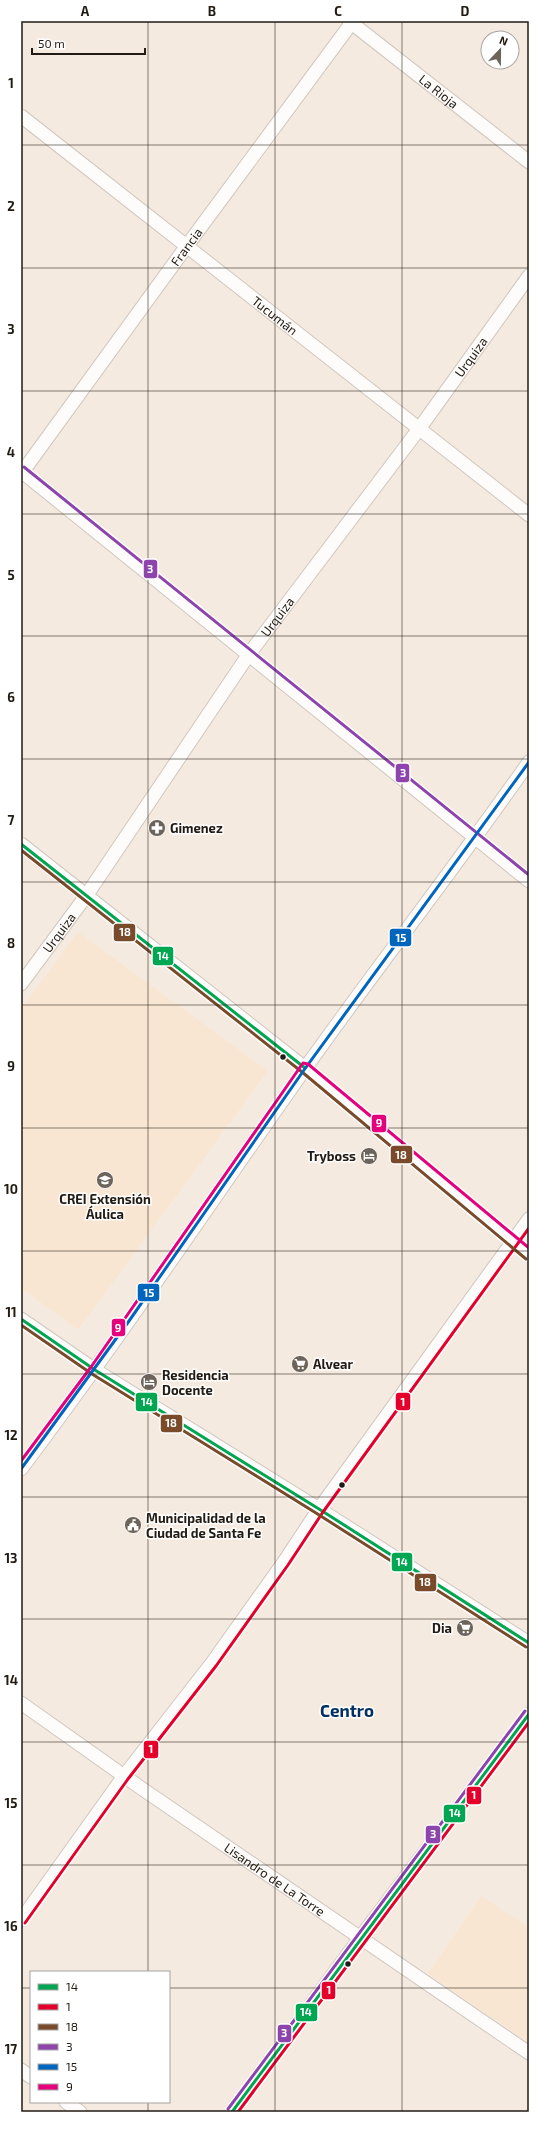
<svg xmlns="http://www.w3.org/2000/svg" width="550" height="2133" font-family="'Exo 2',sans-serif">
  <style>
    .built { fill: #f9e6d2 }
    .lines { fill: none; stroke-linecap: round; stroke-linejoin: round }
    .street-casing { stroke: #d0c7bf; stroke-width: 15 }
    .street { stroke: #fefcfa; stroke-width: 13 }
    .bus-1-casing { stroke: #fff; stroke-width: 6 }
    .bus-2-casing { stroke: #fff; stroke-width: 6 }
    .bus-3-casing { stroke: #fff; stroke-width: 6 }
    .bus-4-casing { stroke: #fff; stroke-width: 6 }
    .bus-5-casing { stroke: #fff; stroke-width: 6 }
    .bus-6-casing { stroke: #fff; stroke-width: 6 }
    .bus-1 { stroke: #00a651; stroke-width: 3 }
    .bus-2 { stroke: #e4002b; stroke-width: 3 }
    .bus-3 { stroke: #7a4b2a; stroke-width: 3 }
    .bus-4 { stroke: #8e44ad; stroke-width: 3 }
    .bus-5 { stroke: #0065bd; stroke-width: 3 }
    .bus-6 { stroke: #e5007d; stroke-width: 3 }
    .grid { fill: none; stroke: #221b13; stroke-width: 1; stroke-opacity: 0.55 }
    .bus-dot { fill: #221b13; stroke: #fff; stroke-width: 1.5 }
    .labels { text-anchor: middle; stroke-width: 3; stroke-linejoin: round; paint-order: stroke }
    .street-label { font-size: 13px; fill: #221b13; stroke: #fff }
    .poi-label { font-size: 13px; font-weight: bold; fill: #221b13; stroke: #fff; text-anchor: start }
    .district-label { font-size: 17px; font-weight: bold; fill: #003061; stroke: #fff }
    .line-badge { stroke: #fff; stroke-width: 1.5 }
    .badge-label { font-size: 11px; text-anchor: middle; font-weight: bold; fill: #fff }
    .neatline { fill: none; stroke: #221b13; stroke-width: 1.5 }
    .grid-label { font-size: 13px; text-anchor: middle; font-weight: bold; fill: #221b13 }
  </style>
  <rect width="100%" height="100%" fill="#f5eadf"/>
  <!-- built -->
  <g class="built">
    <path d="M78 932 268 1071 78 1330 21 1288V1009Z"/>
    <path d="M481 1896 529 1928V2043L428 1974Z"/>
  </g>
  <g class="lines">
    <!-- street casing -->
    <g class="street-casing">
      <g id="street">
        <path id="s1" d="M349 21 529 162"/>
        <path id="s2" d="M21 116 529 515"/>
        <path d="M21 471 529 881"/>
        <path id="s3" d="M21 474 186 247 353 21"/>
        <path d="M21 844 305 1068 529 1255"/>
        <path id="s4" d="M21 984 86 896 249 654 419 429 529 276"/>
        <path d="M21 1319 95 1370 319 1509 529 1643"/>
        <path d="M21 1469C119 1339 210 1203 304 1070 378 966 456 866 529 762"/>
        <path id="s5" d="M21 1703 141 1788 529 2053"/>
        <path d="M21 1920 124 1776 212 1663 284 1562 319 1509 529 1219"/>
        <path d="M21 2070 31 2077"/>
        <path d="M66 2102 80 2112"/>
        <path d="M232 2112 360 1938 529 1714"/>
      </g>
    </g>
    <!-- street -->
    <use href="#street" class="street"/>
    <!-- bus-1 casing -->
    <g class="bus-1-casing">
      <g id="bus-1">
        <path d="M21 844 305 1068"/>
        <path d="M21 1319 95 1370 319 1509 529 1643"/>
        <path d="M232 2112 529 1714"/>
      </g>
    </g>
    <!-- bus-2 casing -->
    <g class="bus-2-casing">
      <g id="bus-2">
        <path d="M25 1923 128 1779 216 1666 288 1565 323 1512 529 1228"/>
        <path d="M238 2112 529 1722"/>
      </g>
    </g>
    <!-- bus-3 casing -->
    <g class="bus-3-casing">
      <g id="bus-3">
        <path d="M21 850 302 1072 526 1259"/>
        <path d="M21 1325 92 1374 316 1513 526 1647"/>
      </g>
    </g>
    <!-- bus-4 casing -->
    <g class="bus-4-casing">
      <g id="bus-4">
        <path d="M24 467 529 875"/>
        <path d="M228 2109 525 1711"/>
      </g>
    </g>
    <!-- bus-5 casing -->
    <g class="bus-5-casing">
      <path id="bus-5" d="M21 1469 129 1321 304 1070 529 762"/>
    </g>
    <!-- bus-6 casing -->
    <g class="bus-6-casing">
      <path id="bus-6" d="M21 1461 91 1367 303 1063 308 1064 529 1248"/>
    </g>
    <!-- bus-1 -->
    <use href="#bus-1" class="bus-1"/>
    <!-- bus-2 -->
    <use href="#bus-2" class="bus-2"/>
    <!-- bus-3 -->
    <use href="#bus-3" class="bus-3"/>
    <!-- bus-4 -->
    <use href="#bus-4" class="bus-4"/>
    <!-- bus-5 -->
    <use href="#bus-5" class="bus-5"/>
    <!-- bus-6 -->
    <use href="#bus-6" class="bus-6"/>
  </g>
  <!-- grid -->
  <path class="grid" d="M148 21V1972M275 21V2112M402 21V2112M21 145H529M21 268H529M21 391H529M21 514H529M21 636H529M21 759H529M21 882H529M21 1005H529M21 1128H529M21 1251H529M21 1374H529M21 1497H529M21 1619H529M21 1742H529M21 1865H529M21 1988H31M169 1988H529M148 2102V2112"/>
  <!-- icons -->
  <defs>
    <g id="pharmacy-disc" transform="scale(0.9)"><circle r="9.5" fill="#6c635a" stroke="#fff"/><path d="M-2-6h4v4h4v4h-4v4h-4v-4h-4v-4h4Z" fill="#fff"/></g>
    <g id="hotel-disc" transform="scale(0.9)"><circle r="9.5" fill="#6c635a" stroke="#fff"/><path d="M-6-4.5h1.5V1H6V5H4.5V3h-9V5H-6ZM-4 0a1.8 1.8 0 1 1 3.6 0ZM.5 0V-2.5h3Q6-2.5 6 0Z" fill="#fff"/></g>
    <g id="school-disc" transform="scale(0.9)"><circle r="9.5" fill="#6c635a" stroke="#fff"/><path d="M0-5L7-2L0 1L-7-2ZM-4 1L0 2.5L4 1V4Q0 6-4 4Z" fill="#fff"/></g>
    <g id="supermarket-disc" transform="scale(0.9)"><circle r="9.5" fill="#6c635a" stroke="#fff"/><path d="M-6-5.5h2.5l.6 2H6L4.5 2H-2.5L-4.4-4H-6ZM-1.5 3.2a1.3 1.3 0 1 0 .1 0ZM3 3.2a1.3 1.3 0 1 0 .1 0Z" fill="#fff"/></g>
    <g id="civic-disc" transform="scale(0.9)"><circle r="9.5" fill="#6c635a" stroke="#fff"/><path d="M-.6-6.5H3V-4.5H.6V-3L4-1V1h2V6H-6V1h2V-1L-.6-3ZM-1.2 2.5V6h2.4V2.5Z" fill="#fff"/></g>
  </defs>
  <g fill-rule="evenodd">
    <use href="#pharmacy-disc" x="157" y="828"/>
    <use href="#hotel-disc" x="369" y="1156"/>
    <use href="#school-disc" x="105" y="1180"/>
    <use href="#supermarket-disc" x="300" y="1364"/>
    <use href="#hotel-disc" x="149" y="1382"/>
    <use href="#civic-disc" x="133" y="1525"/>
    <use href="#supermarket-disc" x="465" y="1628"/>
  </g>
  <!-- markers -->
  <g class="bus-dot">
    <circle cx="283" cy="1057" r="3.5"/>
    <circle cx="342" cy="1485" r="3.5"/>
    <circle cx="348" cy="1964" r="3.5"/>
  </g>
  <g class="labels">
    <!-- street labels -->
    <g class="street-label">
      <text dy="5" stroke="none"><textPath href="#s1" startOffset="114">La Rioja</textPath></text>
      <text dy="5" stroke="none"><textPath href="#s3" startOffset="281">Francia</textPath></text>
      <text dy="5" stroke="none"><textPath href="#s2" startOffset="323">Tucumán</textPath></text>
      <text dy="5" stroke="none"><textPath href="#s4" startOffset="772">Urquiza</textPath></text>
      <text dy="5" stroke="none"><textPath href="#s4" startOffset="448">Urquiza</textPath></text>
      <text dy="5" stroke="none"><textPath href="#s4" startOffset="64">Urquiza</textPath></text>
      <text dy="5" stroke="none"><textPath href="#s5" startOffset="309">Lisandro de La Torre</textPath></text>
    </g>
    <!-- poi labels -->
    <g class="poi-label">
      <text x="170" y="833">Gimenez</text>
      <text x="356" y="1161" text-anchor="end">Tryboss</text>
      <text x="105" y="1204" text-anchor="middle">CREI Extensión<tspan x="105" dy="15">Áulica</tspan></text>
      <text x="313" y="1369">Alvear</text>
      <text x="162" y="1380">Residencia<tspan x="162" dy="15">Docente</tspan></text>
      <text x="146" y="1523">Municipalidad de la<tspan x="146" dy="15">Ciudad de Santa Fe</tspan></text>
      <text x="452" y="1633" text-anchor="end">Dia</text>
    </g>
    <!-- district labels -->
    <g class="district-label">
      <text x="347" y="1717">Centro</text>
    </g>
  </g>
  <g class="line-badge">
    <rect x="143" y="559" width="15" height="20" rx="4" fill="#8e44ad"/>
    <rect x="395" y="763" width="15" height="20" rx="4" fill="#8e44ad"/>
    <rect x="113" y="923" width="23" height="19" rx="4" fill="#7a4b2a"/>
    <rect x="389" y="928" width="23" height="19" rx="4" fill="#0065bd"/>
    <rect x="152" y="946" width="22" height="20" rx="4" fill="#00a651"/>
    <rect x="371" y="1114" width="16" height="19" rx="4" fill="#e5007d"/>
    <rect x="390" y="1145" width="23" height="19" rx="4" fill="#7a4b2a"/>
    <rect x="137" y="1283" width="23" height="19" rx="4" fill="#0065bd"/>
    <rect x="111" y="1318" width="15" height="19" rx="4" fill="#e5007d"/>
    <rect x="395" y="1392" width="16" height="19" rx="4" fill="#e4002b"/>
    <rect x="135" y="1392" width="23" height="20" rx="4" fill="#00a651"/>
    <rect x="160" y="1414" width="23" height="19" rx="4" fill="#7a4b2a"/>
    <rect x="391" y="1552" width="22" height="20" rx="4" fill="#00a651"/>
    <rect x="414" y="1573" width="23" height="19" rx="4" fill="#7a4b2a"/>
    <rect x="143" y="1740" width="16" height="19" rx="4" fill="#e4002b"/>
    <rect x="466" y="1786" width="16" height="19" rx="4" fill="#e4002b"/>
    <rect x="443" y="1804" width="23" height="19" rx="4" fill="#00a651"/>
    <rect x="425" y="1825" width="16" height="19" rx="4" fill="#8e44ad"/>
    <rect x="321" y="1981" width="15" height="19" rx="4" fill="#e4002b"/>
    <rect x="295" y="2003" width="23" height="19" rx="4" fill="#00a651"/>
    <rect x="277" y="2024" width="15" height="19" rx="4" fill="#8e44ad"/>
  </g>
  <g class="badge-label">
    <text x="150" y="573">3</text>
    <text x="403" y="777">3</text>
    <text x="125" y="936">18</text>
    <text x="401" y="942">15</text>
    <text x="163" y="960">14</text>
    <text x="379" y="1127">9</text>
    <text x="401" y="1159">18</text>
    <text x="149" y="1297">15</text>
    <text x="118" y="1332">9</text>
    <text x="403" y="1406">1</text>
    <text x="147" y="1406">14</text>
    <text x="171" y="1427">18</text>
    <text x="402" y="1566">14</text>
    <text x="425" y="1586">18</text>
    <text x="151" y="1753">1</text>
    <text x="474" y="1799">1</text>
    <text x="455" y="1817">14</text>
    <text x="433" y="1838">3</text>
    <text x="329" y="1994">1</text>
    <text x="306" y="2016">14</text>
    <text x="284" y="2037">3</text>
  </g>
  <!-- border -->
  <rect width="550" height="2133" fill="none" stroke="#ffffff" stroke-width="44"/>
  <!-- legend -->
  <rect x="30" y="1971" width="140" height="132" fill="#ffffff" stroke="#a7a4a1"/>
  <rect x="38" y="1984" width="20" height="6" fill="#00a651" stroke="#a7a4a1"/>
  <text x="66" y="1991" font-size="12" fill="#221b13">14</text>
  <rect x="38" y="2004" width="20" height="6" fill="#e4002b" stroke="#a7a4a1"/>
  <text x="66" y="2011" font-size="12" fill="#221b13">1</text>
  <rect x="38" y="2024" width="20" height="6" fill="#7a4b2a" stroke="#a7a4a1"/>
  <text x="66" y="2031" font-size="12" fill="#221b13">18</text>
  <rect x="38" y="2044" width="20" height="6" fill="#8e44ad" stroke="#a7a4a1"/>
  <text x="66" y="2051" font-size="12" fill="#221b13">3</text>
  <rect x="38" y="2064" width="20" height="6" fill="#0065bd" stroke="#a7a4a1"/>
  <text x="66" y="2071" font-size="12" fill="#221b13">15</text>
  <rect x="38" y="2084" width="20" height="6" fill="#e5007d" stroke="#a7a4a1"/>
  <text x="66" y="2091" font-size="12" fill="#221b13">9</text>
  <!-- north arrow -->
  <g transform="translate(500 50) rotate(22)"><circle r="19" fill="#ffffff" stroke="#a7a4a1"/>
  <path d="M0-3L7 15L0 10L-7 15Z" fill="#6c635a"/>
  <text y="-6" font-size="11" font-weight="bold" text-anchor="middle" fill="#221b13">N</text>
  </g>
  <!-- scale -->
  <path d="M32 48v6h113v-6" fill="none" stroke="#221b13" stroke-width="2"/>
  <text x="38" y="48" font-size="12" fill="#221b13" stroke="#ffffff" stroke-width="3" paint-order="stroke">50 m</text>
  <rect x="22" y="22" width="506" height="2089" class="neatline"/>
  <g class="grid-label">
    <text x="85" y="16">A</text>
    <text x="212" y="16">B</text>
    <text x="338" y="16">C</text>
    <text x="465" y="16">D</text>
    <text x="11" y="88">1</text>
    <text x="11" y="211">2</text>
    <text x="11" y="334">3</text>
    <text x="11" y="457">4</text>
    <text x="11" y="580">5</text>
    <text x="11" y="702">6</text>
    <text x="11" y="825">7</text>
    <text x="11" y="948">8</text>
    <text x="11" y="1071">9</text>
    <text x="11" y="1194">10</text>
    <text x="11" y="1317">11</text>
    <text x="11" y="1440">12</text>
    <text x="11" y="1563">13</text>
    <text x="11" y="1685">14</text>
    <text x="11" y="1808">15</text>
    <text x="11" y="1931">16</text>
    <text x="11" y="2054">17</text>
  </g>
</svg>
